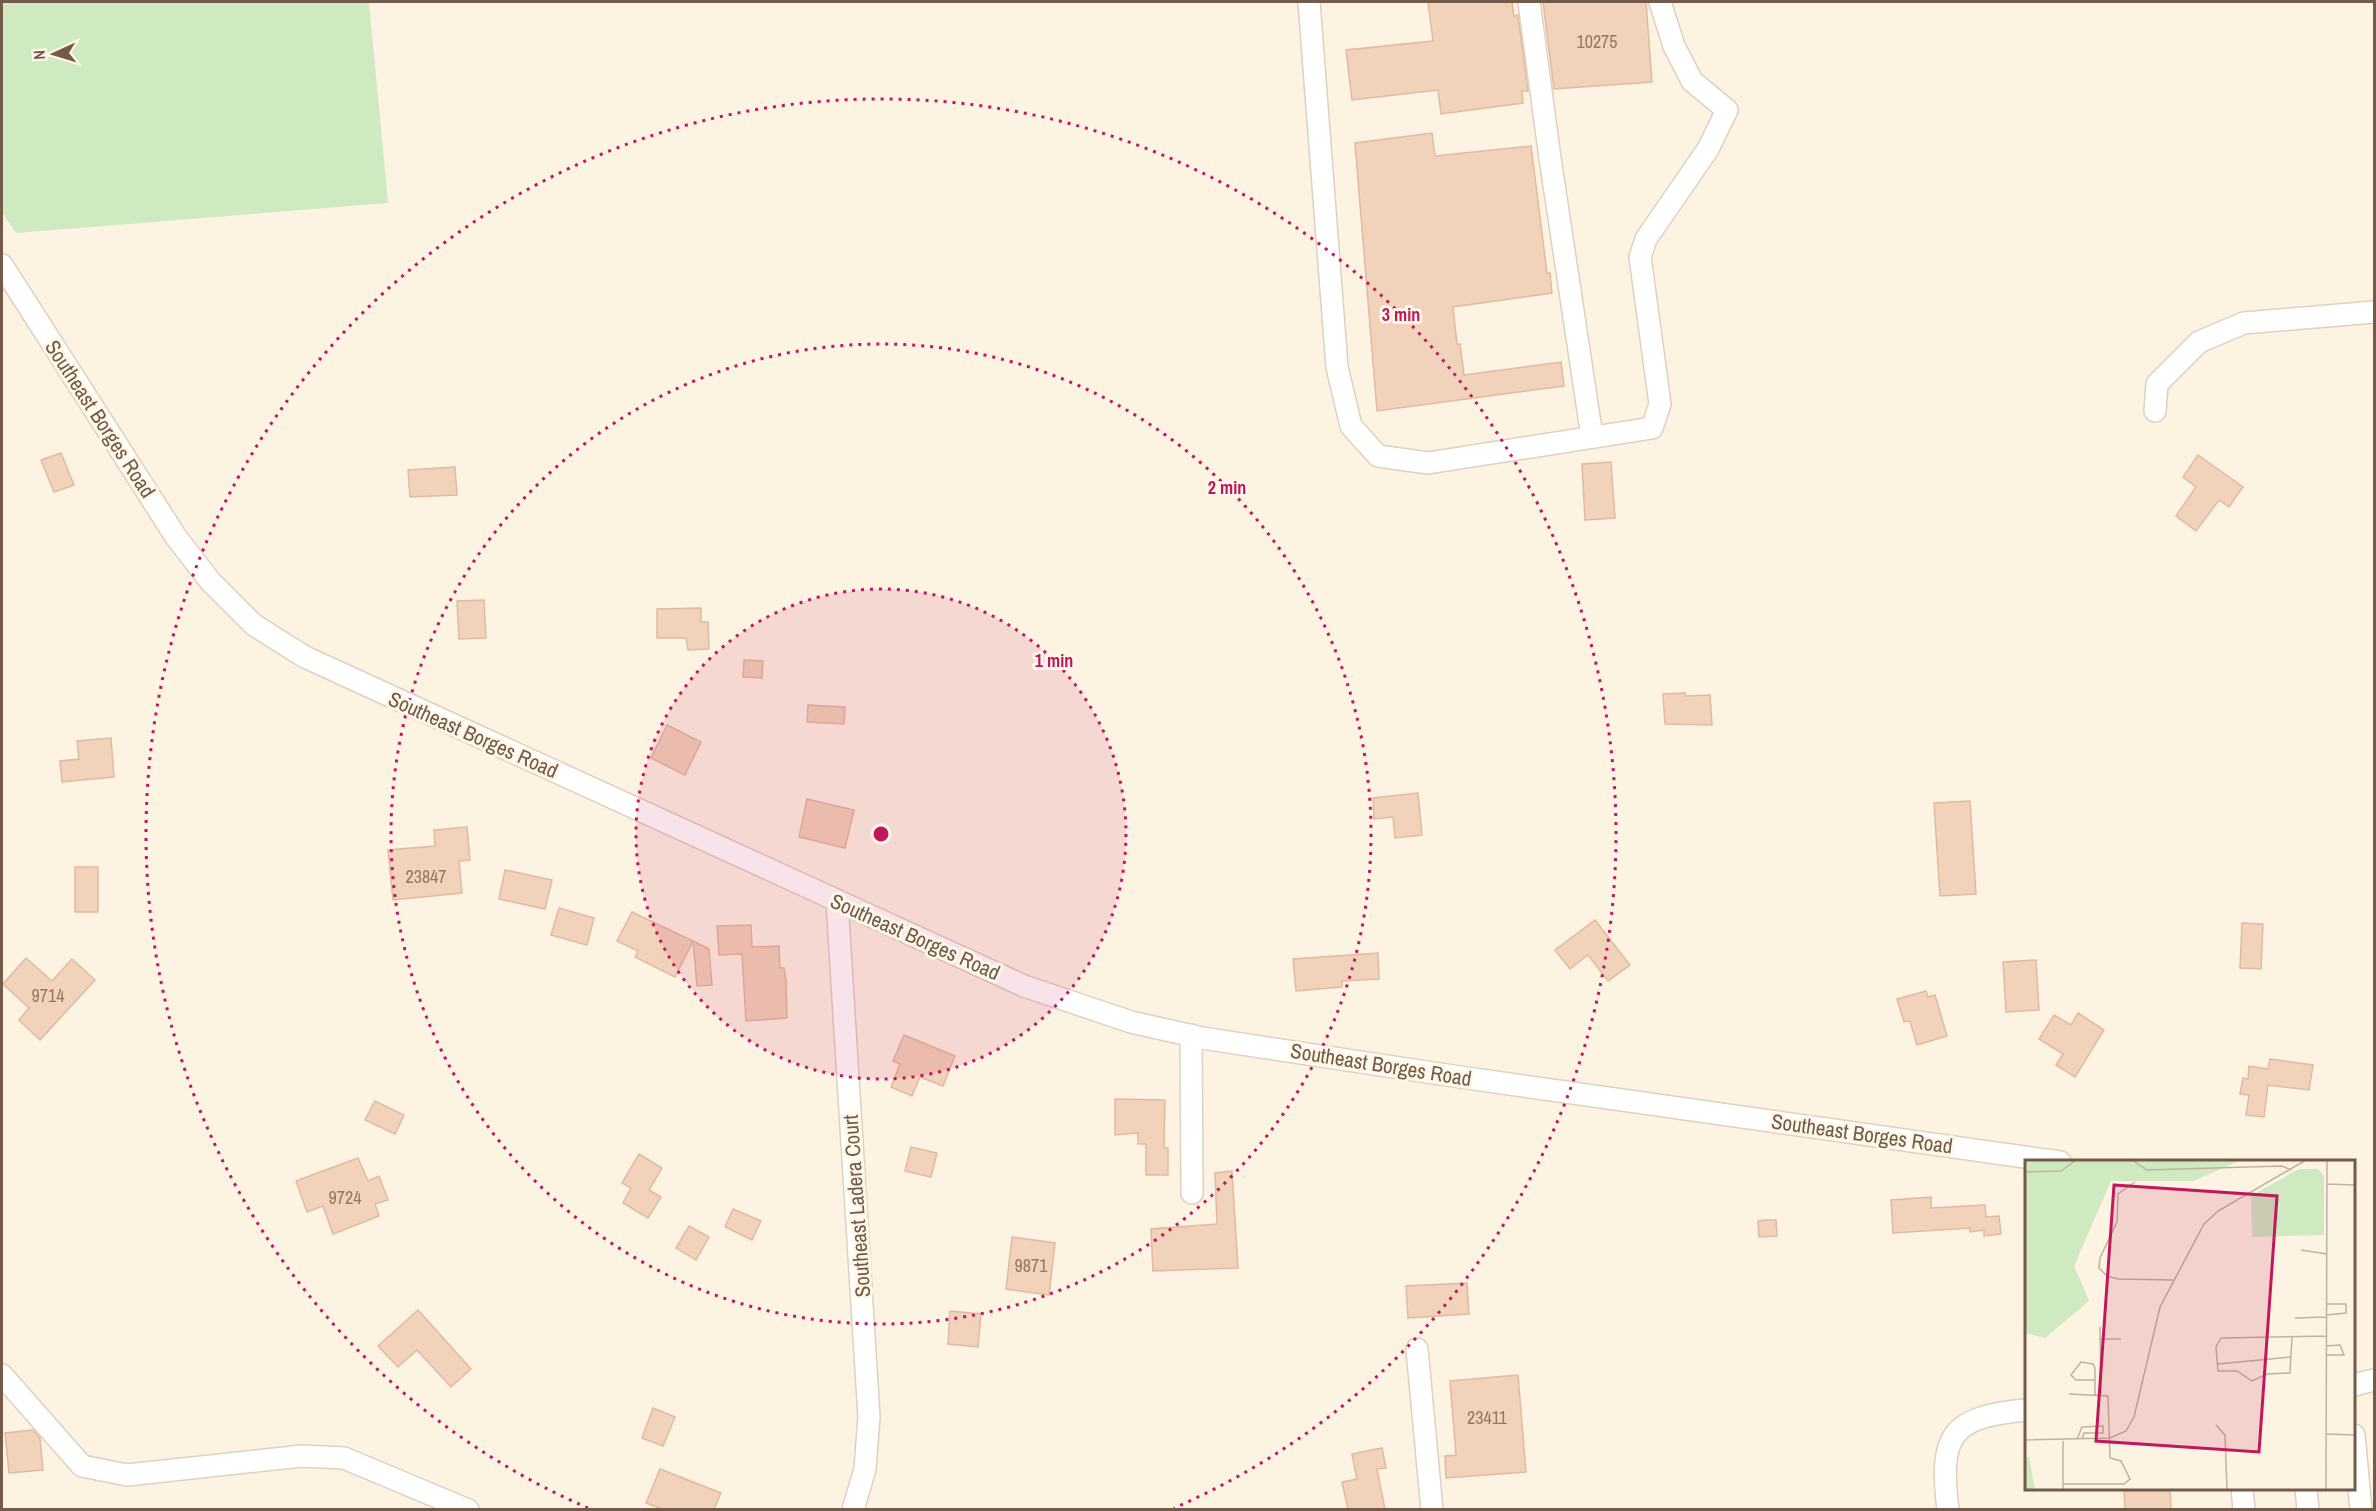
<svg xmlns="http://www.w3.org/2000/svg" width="2376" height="1511" font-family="'Archivo Narrow',sans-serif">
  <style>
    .green { fill: #cfe9c1 }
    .building { fill: #f1d2ba; stroke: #e3ba9b; stroke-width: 1.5 }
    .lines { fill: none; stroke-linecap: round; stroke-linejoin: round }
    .minor-casing { stroke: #e0d0be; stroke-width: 24 }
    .minor { stroke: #fff; stroke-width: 21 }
    .ring { fill: none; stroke: #c2185b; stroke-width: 3; stroke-dasharray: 3 6 }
    .labels { text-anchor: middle; stroke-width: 6; stroke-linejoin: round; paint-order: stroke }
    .number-label { font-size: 18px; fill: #927865 }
    .street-label { font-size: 21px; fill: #735a49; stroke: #fff7e8 }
    .inset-road { fill: none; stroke: #c1b1a0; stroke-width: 1.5 }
    .view { fill: #c2185b; fill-opacity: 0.15; stroke: #c2185b; stroke-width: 3 }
    .inset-edge { fill: none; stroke: #735a49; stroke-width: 3 }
    .centre { fill: #c2185b; stroke: #fff7e8; stroke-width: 3 }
    .ring-label { font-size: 18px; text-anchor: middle; font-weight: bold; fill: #c2185b; stroke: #fff7e8; stroke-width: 6; stroke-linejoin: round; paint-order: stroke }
  </style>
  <rect width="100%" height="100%" fill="#fcf3e2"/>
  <!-- green -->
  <path class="green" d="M2 2H369L388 203 16 233 2 212Z"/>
  <!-- building -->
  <g class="building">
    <path d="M1428 2H1512L1514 16 1518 15 1528 91H1522L1523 103 1441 114 1438 90 1352 100 1346 50 1433 41Z"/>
    <path d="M1543 2H1646L1652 82 1554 89Z"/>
    <path d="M1432 133 1435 156 1531 146 1547 273H1550L1552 293 1453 307 1457 344H1460L1464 375 1561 362 1564 386 1377 411 1355 143Z"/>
    <path d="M61 453 74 485 54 492 41 460Z"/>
    <path d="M2198 455 2243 487 2229 507 2219 500 2196 531 2176 516 2196 487 2183 477Z"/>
    <path d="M1611 462 1615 518 1585 520 1582 464Z"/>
    <path d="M455 467 457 495 410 497 408 470Z"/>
    <path d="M484 600 486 638 459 639 457 601Z"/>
    <path d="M701 608V622H708L709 649 688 650 686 638H657V609Z"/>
    <path d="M744 660 763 661 762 678 743 677Z"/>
    <path d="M1685 693V696L1710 695 1712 725 1665 724 1663 694Z"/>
    <path d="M808 705 845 707 844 724 807 722Z"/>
    <path d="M667 725 701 742 685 775 651 758Z"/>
    <path d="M111 738 114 777 62 782 60 761 79 759 77 741Z"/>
    <path d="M1418 793 1422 835 1395 838 1393 817 1374 819 1373 798Z"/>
    <path d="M807 799 854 810 845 848 799 837Z"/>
    <path d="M1970 801 1976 894 1940 896 1934 803Z"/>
    <path d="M467 827 470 860 459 861 462 893 393 900 388 850 435 846 434 830Z"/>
    <rect x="75" y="867" width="23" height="45"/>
    <path d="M505 870 552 880 545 909 499 899Z"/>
    <path d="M559 908 594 918 587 945 551 935Z"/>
    <path d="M632 912 693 941 675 977 635 957 638 951 617 941Z"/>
    <path d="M1595 920 1630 965 1608 981 1588 955 1570 969 1555 950Z"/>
    <path d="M2242 923 2263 924 2261 969 2240 968Z"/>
    <path d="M751 925 752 947 779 946 780 968H784L786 980 787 1018 746 1021 742 954 719 955 717 926Z"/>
    <path d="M693 941 709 949 712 985 697 986Z"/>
    <path d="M1378 953 1379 979 1342 981V987L1296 991 1293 959Z"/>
    <path d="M26 958 52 981 72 959 95 980 40 1040 19 1020 29 1008 3 984Z"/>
    <path d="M2036 960 2039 1010 2006 1012 2003 962Z"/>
    <path d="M1926 991 1928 997 1935 995 1947 1036 1917 1045 1910 1021 1904 1022 1897 999Z"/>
    <path d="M2078 1013 2104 1030 2075 1077 2056 1065 2063 1054 2039 1039 2054 1015 2071 1025Z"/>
    <path d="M904 1035 955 1056 943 1086 920 1077 912 1096 891 1087 900 1064 893 1061Z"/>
    <path d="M2270 1059 2313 1065 2309 1090 2268 1085 2264 1117 2246 1115 2249 1095 2240 1094 2243 1078 2248 1079 2249 1066 2268 1069Z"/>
    <path d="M1115 1099 1165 1100 1164 1148H1168V1175H1146V1144H1138V1133L1115 1135Z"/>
    <path d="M375 1101 404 1115 395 1134 365 1120Z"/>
    <path d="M911 1147 937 1153 931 1177 905 1171Z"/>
    <path d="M639 1154 662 1168 649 1190 661 1197 648 1218 623 1203 631 1188 622 1183Z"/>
    <path d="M358 1158 368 1181 379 1176 388 1200 375 1204 379 1216 333 1234 323 1206 307 1212 296 1181Z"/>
    <path d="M1232 1171 1238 1268 1153 1271 1151 1229 1217 1224 1215 1173Z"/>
    <path d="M1931 1197V1208L1985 1205 1986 1217 1999 1216 2001 1234 1984 1236V1230L1970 1232V1228L1893 1233 1891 1200Z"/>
    <path d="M733 1209 761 1221 752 1240 725 1227Z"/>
    <path d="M1766 1220H1776L1777 1236 1759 1237 1758 1221Z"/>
    <path d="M689 1226 709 1237 696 1260 676 1248Z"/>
    <path d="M1012 1237 1055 1243 1049 1295 1006 1289Z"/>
    <path d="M1467 1283 1469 1314 1408 1318 1406 1286Z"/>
    <path d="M418 1310 471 1369 451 1387 417 1350 398 1367 378 1346Z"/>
    <path d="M950 1311 981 1314 978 1347 948 1344Z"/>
    <path d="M1518 1375 1526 1472 1446 1478 1445 1456 1456 1455 1450 1381Z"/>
    <path d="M653 1408 675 1417 663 1446 642 1438Z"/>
    <path d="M33 1430 40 1438 43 1470 9 1473 5 1433Z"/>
    <path d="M1382 1448 1386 1468 1377 1469 1385 1509H1348L1342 1482 1357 1479 1352 1454Z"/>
    <path d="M660 1469 721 1493 714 1509H662L646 1503Z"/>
    <path d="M2124 1488H2170L2171 1509H2125Z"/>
  </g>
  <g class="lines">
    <!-- minor casing -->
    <g class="minor-casing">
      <g id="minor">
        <path d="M1309 2 1337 367 1351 426 1378 456 1428 463 1652 428 1660 404 1640 257 1646 239 1708 149 1727 110 1692 81 1674 46 1660 2"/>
        <path d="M1529 2 1550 158 1592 437"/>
        <path d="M2 265 176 537 210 581 254 625 305 657 1024 986 1131 1022 1202 1038 1460 1077 2060 1162"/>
        <path d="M2155 411 2157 384 2199 342 2244 323 2374 312"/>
        <path d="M837 901 869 1417 865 1469 853 1510"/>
        <path d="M1191 1035 1192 1193"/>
        <path d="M1417 1349 1432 1510"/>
        <path d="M2 1375 82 1466 127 1475 302 1456 344 1458 468 1510"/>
        <path d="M2354 1385 2374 1380"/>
        <path d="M2354 1435 2361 1510"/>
        <path d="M2242 1488 2244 1510"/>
        <path d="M2306 1488 2308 1510"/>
        <path d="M1948 1510C1939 1435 1950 1417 2026 1410"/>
      </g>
    </g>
    <!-- minor -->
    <use href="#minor" class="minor"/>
  </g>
  <!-- distance rings -->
  <circle cx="881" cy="834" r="245" fill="#c2185b" fill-opacity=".12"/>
  <g class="ring">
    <circle cx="881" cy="834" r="245"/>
    <circle cx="881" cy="834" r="490"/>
    <path d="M588 1508A735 735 0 1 1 1174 1508"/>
  </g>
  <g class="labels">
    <!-- number labels -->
    <g class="number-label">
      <text x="1597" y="48">10275</text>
      <text x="426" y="883">23847</text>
      <text x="48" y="1002">9714</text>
      <text x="345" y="1204">9724</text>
      <text x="1031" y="1272">9871</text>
      <text x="1487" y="1424">23411</text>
    </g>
    <!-- street labels -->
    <g class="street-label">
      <text transform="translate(100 419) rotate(57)" y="7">Southeast Borges Road</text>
      <text transform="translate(473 735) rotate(24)" y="7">Southeast Borges Road</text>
      <text transform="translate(915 937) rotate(24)" y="7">Southeast Borges Road</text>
      <text transform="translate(1381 1065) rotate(9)" y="7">Southeast Borges Road</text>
      <text transform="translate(1862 1134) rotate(8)" y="7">Southeast Borges Road</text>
      <text transform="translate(857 1206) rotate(-94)" y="7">Southeast Ladera Court</text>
    </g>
  </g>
  <!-- overview -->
  <g transform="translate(2025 1160)">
    <rect width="330" height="330" fill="#fcf3e2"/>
    <path d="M0 0H216L168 21H86L49 106 64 141 20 178 0 173ZM274 9H293L299 16V75L227 77 226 36ZM0 297H4L10 330H0Z" fill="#cfe9c1"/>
    <path class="inset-road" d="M107 0 122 10 257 6 266 10M0 12 36 11 51 0M110 22 93 34 92 62 75 98 74 108 82 116 93 119 148 120M302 24 330 25M276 90 302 94M301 155 321 153V144H302M270 158 301 157M75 167 76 234M267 177 265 213 242 214 227 221 212 211H193L191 187 196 178 301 176M74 179H96M301 186 315 185 319 195H301M193 204 265 197M70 220H51L46 215 56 202 68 204 70 208V235M191 265 200 275 202 330M302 274 330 275M52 279 57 267 78 266V273H59L57 279M0 280 85 278 101 271 109 257 135 147 179 64 193 51 281 0M38 324H99L105 319 96 301 85 298 83 236 44 234M38 330V281M301 330 302 0"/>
    <path class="view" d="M89 25 252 36 234 292 71 281Z"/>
    <rect width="330" height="330" class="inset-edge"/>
  </g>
  <circle cx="881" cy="834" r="9" class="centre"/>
  <g class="ring-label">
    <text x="1401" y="321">3 min</text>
    <text x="1227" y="494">2 min</text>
    <text x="1054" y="667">1 min</text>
  </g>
  <!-- border -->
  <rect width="2376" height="1511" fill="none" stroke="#735a49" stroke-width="6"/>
  <!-- north arrow -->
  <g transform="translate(54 54) rotate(266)" stroke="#fff7e8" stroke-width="4.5" paint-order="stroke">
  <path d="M0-4.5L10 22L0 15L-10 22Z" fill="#735a49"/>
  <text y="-9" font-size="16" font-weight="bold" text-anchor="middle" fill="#735a49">N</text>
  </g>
</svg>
